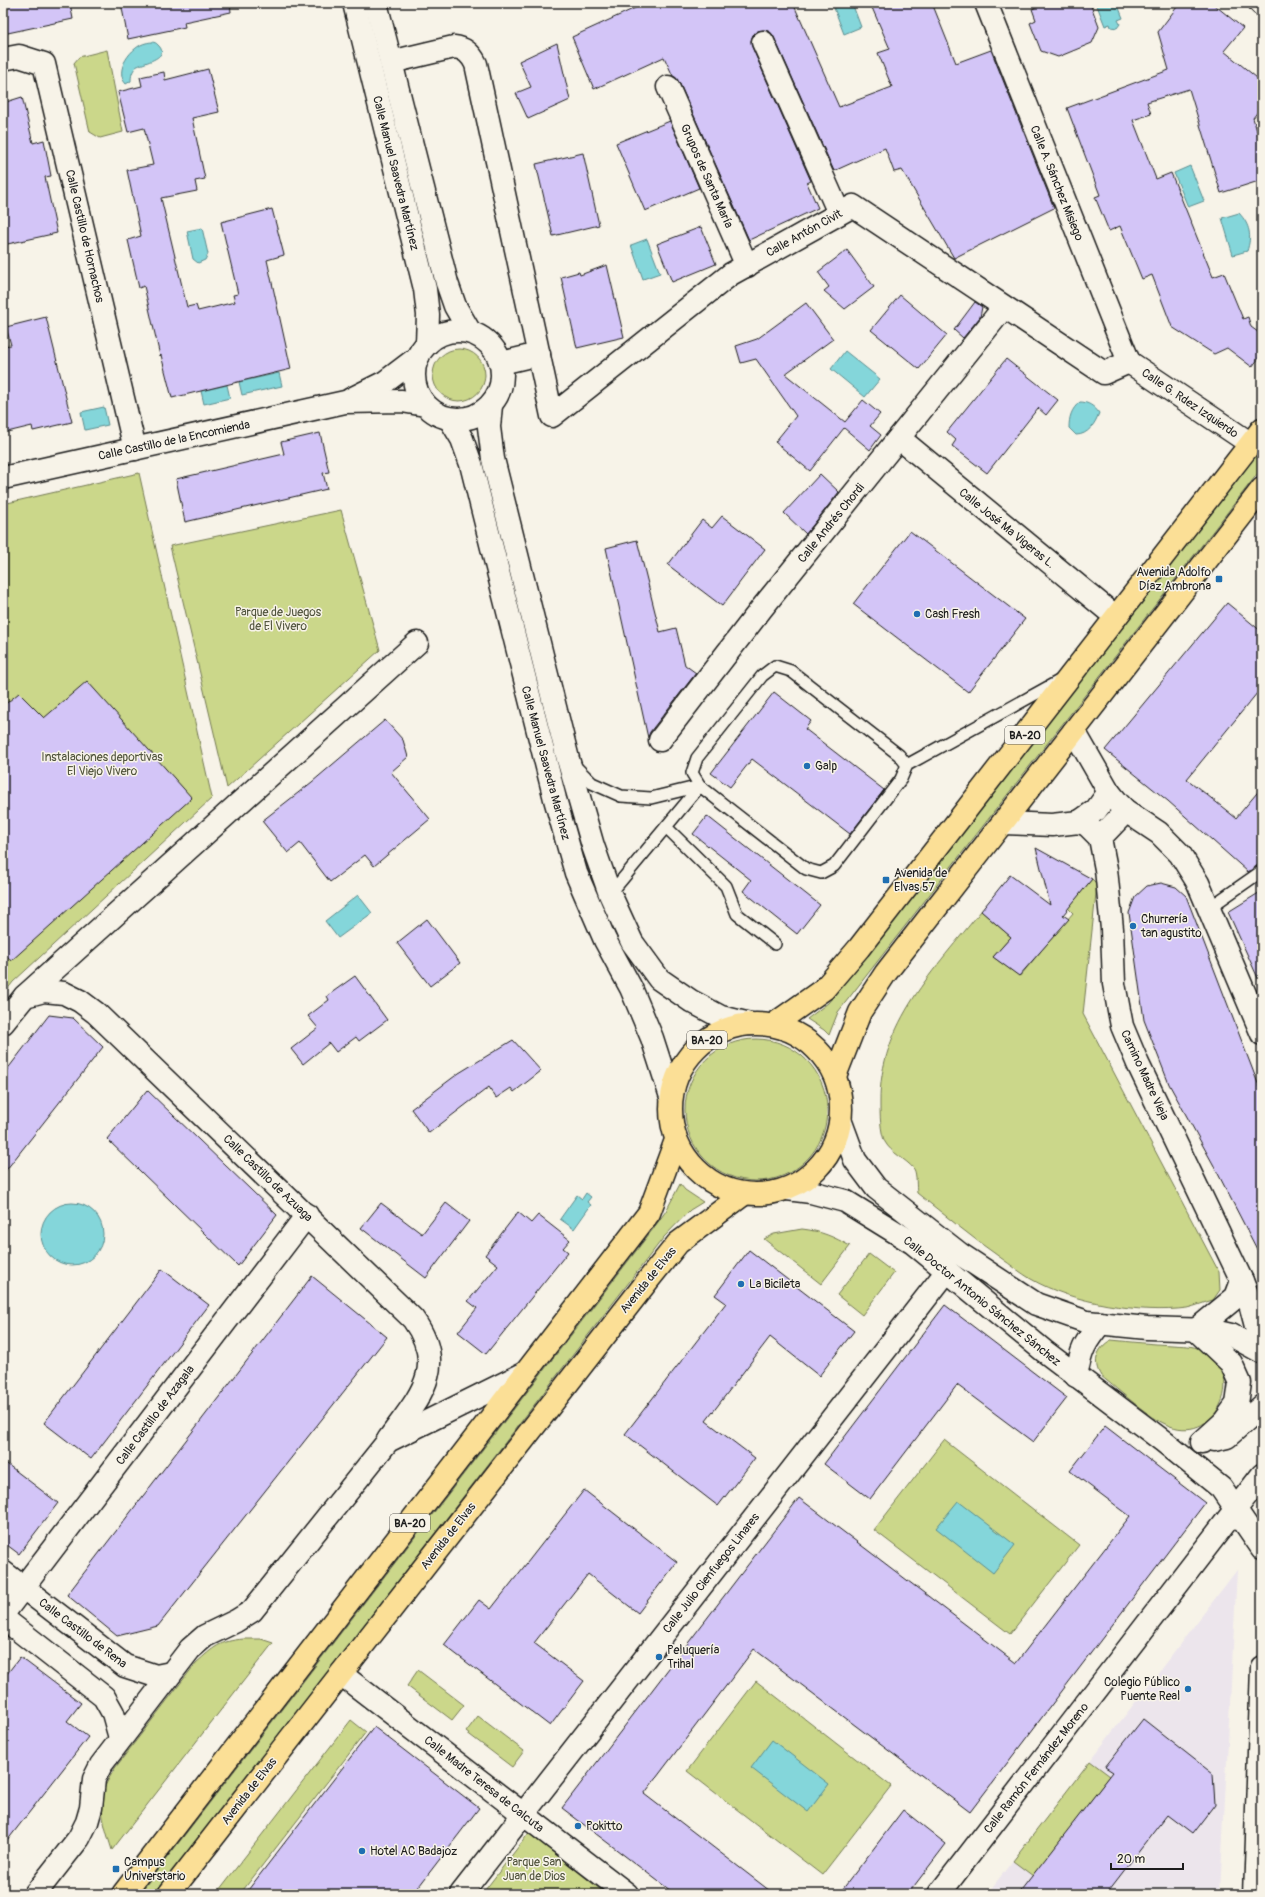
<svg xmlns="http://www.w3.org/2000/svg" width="1265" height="1897" font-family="Pangolin,sans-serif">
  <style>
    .built { fill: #ece5ec }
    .green { fill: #cbd78a; stroke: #747a53 }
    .water { fill: #84d6da; stroke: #5a8c8e }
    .building { fill: #d3c5f7; stroke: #1c1c1c }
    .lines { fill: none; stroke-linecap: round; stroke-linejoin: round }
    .lane-casing { stroke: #1c1c1c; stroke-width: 14 }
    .street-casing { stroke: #1c1c1c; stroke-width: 25 }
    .secondary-casing { stroke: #1c1c1c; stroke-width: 25 }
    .highway-casing { stroke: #1c1c1c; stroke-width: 25 }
    .lane { stroke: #f7f3e8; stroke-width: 11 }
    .street { stroke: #f7f3e8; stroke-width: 22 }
    .secondary { stroke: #f7f3e8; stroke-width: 22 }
    .highway { stroke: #fbdf96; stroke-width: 22 }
    .poi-dot { fill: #1f6fb2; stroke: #f7f3e8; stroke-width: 1.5 }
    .labels { text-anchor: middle; stroke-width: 3; stroke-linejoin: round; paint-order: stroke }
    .shield { fill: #f7f3e8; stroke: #5e5c59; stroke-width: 1 }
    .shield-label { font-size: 11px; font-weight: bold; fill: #1c1c1c }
    .street-label { font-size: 12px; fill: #1c1c1c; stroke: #f7f3e8 }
    .poi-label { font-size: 12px; fill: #1c1c1c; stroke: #f7f3e8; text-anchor: start }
    .park-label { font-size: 12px; fill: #51543d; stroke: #f7f3e8 }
  </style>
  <rect width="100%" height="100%" fill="#f7f3e8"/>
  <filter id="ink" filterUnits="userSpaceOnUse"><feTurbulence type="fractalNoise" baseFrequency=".025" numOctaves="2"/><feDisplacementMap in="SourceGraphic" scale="8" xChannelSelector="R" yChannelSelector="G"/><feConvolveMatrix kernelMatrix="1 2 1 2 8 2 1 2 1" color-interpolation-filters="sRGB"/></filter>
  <g filter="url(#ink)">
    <!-- built -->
    <path class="built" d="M1237 1570 1220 1894H987L1090 1761Z"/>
    <!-- green -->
    <g class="green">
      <path d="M107 50 123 132 100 138 90 132 74 63 79 57Z"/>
      <circle cx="459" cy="375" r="26"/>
      <path d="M1262 444V468L838 1012 829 1035 824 1030 807 1019 828 1003 859 964Z"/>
      <path d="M139 473 212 798 13 982 3 995V504Z"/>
      <path d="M341 510 380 650 227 788 170 546Z"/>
      <path d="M1092 879 1097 884 1083 1014 1219 1272 1220 1290 1213 1300C1205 1302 1196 1306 1187 1308 1141 1314 1072 1303 1031 1279 1021 1273 1011 1265 1001 1258 972 1238 945 1215 917 1193 916 1187 917 1174 914 1169 906 1159 891 1153 885 1142 880 1132 880 1113 880 1103 879 1024 935 969 981 911L1011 937 993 957 1020 976 1073 913 1068 908Z"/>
      <circle cx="756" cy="1110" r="71"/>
      <path d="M680 1184 685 1190 703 1202 690 1210 664 1237 156 1894H139L653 1229 666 1211Z"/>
      <path d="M802 1229C821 1231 834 1237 850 1246L821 1284 764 1239 774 1234Z"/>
      <path d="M869 1254 894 1273 862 1315 837 1295Z"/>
      <path d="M1111 1340C1132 1342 1152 1344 1172 1345 1183 1346 1192 1345 1202 1350 1248 1371 1218 1444 1170 1426 1150 1419 1119 1390 1101 1376 1092 1362 1097 1348 1111 1340Z"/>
      <path d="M944 1440 1079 1545 1010 1634 874 1530Z"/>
      <path d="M244 1639H261L273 1643 112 1850C107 1834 100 1814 102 1797 103 1787 110 1777 115 1768L196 1663C214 1647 219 1641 244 1639Z"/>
      <path d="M418 1670 464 1705 452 1720 407 1686Z"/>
      <path d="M756 1681 891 1786 822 1875 687 1771Z"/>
      <path d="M478 1716 524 1751 512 1767 466 1732Z"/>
      <path d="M351 1720 366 1732 240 1894H216Z"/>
      <path d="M1090 1761 1110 1776 1033 1876 1013 1861Z"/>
      <path d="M529 1833 606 1894H482Z"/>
    </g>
    <!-- water -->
    <g class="water">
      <path d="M847 3H852L861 27 844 34 834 8Z"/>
      <path d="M1096 3H1117L1123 18 1118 20 1120 24 1117 28 1111 27 1110 24 1105 26Z"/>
      <path d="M146 43C150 42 155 41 158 45 172 58 141 63 136 67 132 71 131 76 131 81L126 84C113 70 132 46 146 43Z"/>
      <path d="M1190 166 1204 201 1188 207 1174 173Z"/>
      <path d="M1239 213C1250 225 1252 236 1247 251L1233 255 1222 218Z"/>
      <path d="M202 228 208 254 205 260 198 263 193 259 187 231Z"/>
      <path d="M647 239 660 273 643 279 631 245Z"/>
      <path d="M845 351 880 379 865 397 831 369Z"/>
      <path d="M279 373 282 386 242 395 239 382Z"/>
      <path d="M227 385 230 398 204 404 201 391Z"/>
      <path d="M1080 402C1088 402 1094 406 1099 413 1095 424 1088 435 1076 435L1069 428C1069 418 1071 409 1080 402Z"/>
      <path d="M104 407 108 425 85 430 81 412Z"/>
      <path d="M358 895 372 913 338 938 325 921Z"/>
      <path d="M586 1193 591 1197 587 1202 591 1205 574 1229 560 1219 577 1195 582 1199Z"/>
      <circle cx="72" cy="1234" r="31"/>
      <path d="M958 1501 1015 1545 993 1573 936 1528Z"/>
      <path d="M772 1740 829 1784 808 1812 751 1768Z"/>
    </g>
    <!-- building -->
    <g class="building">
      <path d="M3 3H70L73 19 3 34Z"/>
      <path d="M121 3H230L231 12 184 22 185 27 128 39Z"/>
      <path d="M646 3H793L839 107 892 87 878 53 890 49 870 3H932L956 63 991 50 1054 208 954 258 902 170 894 172 885 148 834 171 774 37 770 32 764 30 758 31 753 35 751 41 752 47 811 181 807 183 818 208 749 240 679 82 673 76 664 57 594 89 572 37Z"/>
      <path d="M1047 3H1090L1099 27 1092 43 1058 57 1041 51 1030 23 1036 20 1032 9Z"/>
      <path d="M1180 3H1212L1243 28 1224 51 1262 82V106L1253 118 1262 147V180L1221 193 1189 89 1147 102 1151 114 1133 120 1156 179 1171 173 1213 277 1224 273 1243 319 1248 317 1251 327 1262 335V354L1252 367 1227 348 1214 354 1172 327 1152 275 1142 279 1120 226 1109 231 1095 197 1100 195 1067 108 1169 70 1158 32Z"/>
      <path d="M557 43 570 100 528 119 516 93 531 87 519 61Z"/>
      <path d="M208 69 219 112 192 118 205 179 195 181 197 191 161 198 187 307 196 305 198 311 235 302 233 295 238 294 221 222 272 209 284 255 267 260 291 369 172 398 161 355 160 356 144 286 139 288 128 240 141 236 127 170 153 165 144 128 128 132 118 92 142 86 140 77 164 72 165 80Z"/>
      <path d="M22 97 33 143 44 140 51 176 45 177 57 233 3 245V103Z"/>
      <path d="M670 121 699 188 645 211 616 143Z"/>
      <path d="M583 153 599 225 553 236 536 164Z"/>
      <path d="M701 227 716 264 672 282 657 244Z"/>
      <path d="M847 250 874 287 845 309 824 291 829 287 818 272Z"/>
      <path d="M607 265 624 337 577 348 561 277 579 272 580 275Z"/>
      <path d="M900 295 947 335 919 369 871 330Z"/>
      <path d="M975 302 982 307 980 317 963 338 954 330Z"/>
      <path d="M806 303 833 339 785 374 845 422 863 400 880 414 870 426 881 435 870 450 844 428 810 471 775 442 796 416 756 359 741 363 736 346 757 339Z"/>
      <path d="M46 317 72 422 33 431 32 426 3 433V346L11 345 6 327Z"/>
      <path d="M1006 359 1058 400 1046 415 1038 408 987 473 952 446 956 440 947 432Z"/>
      <path d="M320 433 329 472 323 473 327 489 185 522 176 479 284 454 281 442Z"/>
      <path d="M820 474 839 492 806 534 784 513Z"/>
      <path d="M722 516 765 549 722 606 668 565 702 520 712 528Z"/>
      <path d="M910 531 1025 619 968 692 853 604Z"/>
      <path d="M637 540 660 632 676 628 685 665 696 673 650 732 648 738 606 548Z"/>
      <path d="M1227 603 1262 632V687L1187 779 1236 818 1262 787V862L1248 872 1168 801 1105 750Z"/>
      <path d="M87 681 192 798 11 961 3 951V706L19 693 44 718Z"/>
      <path d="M774 692 811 721 805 729 884 790 850 834 752 759 730 787 711 773Z"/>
      <path d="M385 720 403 740 408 757 391 772 430 819 374 866 365 855 330 882 300 843 288 853 262 821 312 782Z"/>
      <path d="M707 816 820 905 797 934 743 891 751 880 693 834Z"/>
      <path d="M1036 848 1092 879 1063 915 1069 919 1019 976 993 957 1011 937 981 911 1010 875 1050 905Z"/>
      <path d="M1161 883 1176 887 1186 896 1262 1094V1259L1213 1164 1169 1084 1144 1020 1129 913 1135 897 1147 886Z"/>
      <path d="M1262 891V987L1228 912Z"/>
      <path d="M427 919 460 963 430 986 397 943Z"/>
      <path d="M355 976 387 1020 359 1041 356 1037 336 1052 329 1043 303 1064 291 1049 318 1028 308 1016 329 1000 327 996Z"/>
      <path d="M49 1015 73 1018 103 1047 3 1174V1075Z"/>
      <path d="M513 1040 541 1071 514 1092 511 1088 496 1098 489 1087 429 1133 411 1109 459 1073Z"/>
      <path d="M147 1090 277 1215 238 1266 107 1139Z"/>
      <path d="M381 1203 422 1234 446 1203 469 1221 426 1278 361 1228Z"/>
      <path d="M518 1212 531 1223 538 1215 570 1240 563 1248 568 1252 486 1354 458 1332 477 1308 468 1301 498 1265 485 1255Z"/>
      <path d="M749 1250 854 1331 819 1376 770 1337 706 1421 755 1458 718 1506 625 1434 726 1303 715 1295Z"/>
      <path d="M162 1269 209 1305 91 1459 44 1423Z"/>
      <path d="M312 1276 387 1337 158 1626 117 1636 67 1595Z"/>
      <path d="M945 1305 1067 1398 1033 1442 957 1385 870 1499 824 1464Z"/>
      <path d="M1105 1426 1205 1503 970 1812 754 1649 644 1794 774 1894H675L562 1808 799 1498 1016 1663 1130 1516 1070 1471Z"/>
      <path d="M3 1461 58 1503 19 1554 3 1542Z"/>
      <path d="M584 1490 677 1562 638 1613 588 1574 534 1643 584 1681 550 1726 444 1645 479 1600 491 1609Z"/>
      <path d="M20 1657 81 1703 67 1721 88 1737 3 1846V1679Z"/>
      <path d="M1143 1719 1213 1774 1215 1804 1192 1834 1167 1815 1106 1894H1018L1113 1772 1105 1767Z"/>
      <path d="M374 1727 479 1808 413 1894H245Z"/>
      <path d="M903 1810 946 1844 908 1894H839Z"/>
    </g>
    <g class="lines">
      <!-- lane casing -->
      <g class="lane-casing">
        <g id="lane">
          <path d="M574 765 592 783 621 796 651 798 700 786"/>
          <path d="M907 765 899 755 791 671 775 666 762 676 697 758 692 773 700 786 806 869 821 873 834 866 901 779 907 765 1059 681"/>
          <path d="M666 827 726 886 737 914 775 944"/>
          <path d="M610 894 700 786"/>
          <path d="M1209 908 1262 871"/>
        </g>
      </g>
      <!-- street casing -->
      <g class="street-casing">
        <g id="street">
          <path d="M986 3 1129 362"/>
          <path d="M1260 3 1262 5"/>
          <path d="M763 42 839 213"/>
          <path d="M3 59 19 56 44 64 135 449"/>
          <path d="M391 62 454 47C465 48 471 54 476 64L552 416 731 274 853 206 1104 373 1129 362"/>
          <path d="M668 87 747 266"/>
          <path d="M1129 362 1251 444"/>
          <path d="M501 363 539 354"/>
          <path d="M351 399 385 382 418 357"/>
          <path d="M899 438 1116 617"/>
          <path d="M3 478 345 402 402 401 425 405"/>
          <path d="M1074 731 1109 792 1118 803 1126 811 1159 833 1180 854 1198 883 1262 1034"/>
          <path d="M660 740 762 608 1004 307"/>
          <path d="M1079 822 1096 810 1109 792"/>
          <path d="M1003 823 1052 825 1079 822 1087 825 1100 838 1106 869 1112 929 1114 984 1122 1026 1138 1064 1242 1281 1248 1296 1262 1349"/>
          <path d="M1100 838 1126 811"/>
          <path d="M25 996 417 643"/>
          <path d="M3 1023 25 996 44 991 64 993 80 1001 96 1013 413 1319C449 1369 418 1398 388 1440"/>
          <path d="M841 1122 855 1160 876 1188 960 1254 1036 1304 1087 1322 1147 1328 1209 1330 1231 1335 1262 1352"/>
          <path d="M787 1189 811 1192 845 1201 913 1243 1044 1351 1163 1441 1221 1488 1262 1548"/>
          <path d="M1076 1376C1081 1350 1084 1343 1101 1323"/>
          <path d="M1214 1440 1227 1437 1262 1406"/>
          <path d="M1202 1442 1224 1422 1237 1404 1240 1383 1231 1363 1196 1330 1236 1297 1242 1281"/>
          <path d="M3 1572 125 1666 156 1676 171 1673"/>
          <path d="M3 1614 307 1215"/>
          <path d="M3 1618 104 1697 113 1713 120 1738"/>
          <path d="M341 1674 627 1894"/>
          <path d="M35 1894 79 1838 87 1822 91 1808 94 1779 101 1765 190 1649 205 1636 236 1621 252 1611 388 1441 525 1373"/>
          <path d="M461 1894 947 1271"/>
          <path d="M939 1894 1262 1475"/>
          <path d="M1254 1894 1262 1667"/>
        </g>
      </g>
      <!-- secondary casing -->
      <g class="secondary-casing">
        <g id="secondary">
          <path d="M354 3 425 289 428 315 427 344"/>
          <path d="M376 3 447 283 455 306 470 332"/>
          <circle cx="458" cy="375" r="44"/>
          <path d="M491 405 489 427 493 459 568 759 593 846 610 894 632 942 659 979 691 1001 721 1017 750 1024"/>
          <path d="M450 419 462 439 471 464 555 799 576 873 605 940 631 988 652 1038 671 1097"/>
        </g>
      </g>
      <!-- highway casing -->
      <g class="highway-casing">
        <g id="highway">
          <circle cx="756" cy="1109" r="85"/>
          <path d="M773 1025 824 989 859 948 1262 429"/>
          <path d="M835 1076 860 1012 885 974 1262 489"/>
          <path d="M123 1894 649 1213 676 1140"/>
          <path d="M169 1894 649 1279 678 1243 744 1194"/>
        </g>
      </g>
      <!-- lane -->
      <use href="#lane" class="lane"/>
      <!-- street -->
      <use href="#street" class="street"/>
      <!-- secondary -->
      <use href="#secondary" class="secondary"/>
      <!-- highway -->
      <use href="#highway" class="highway"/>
    </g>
  </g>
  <!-- markers -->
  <g class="poi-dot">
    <rect x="1215" y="575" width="8" height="8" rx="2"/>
    <circle cx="917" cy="614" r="4"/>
    <circle cx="807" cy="766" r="4"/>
    <rect x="882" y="876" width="8" height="8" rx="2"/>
    <circle cx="1133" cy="926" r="4"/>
    <circle cx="741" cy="1284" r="4"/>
    <circle cx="659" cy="1657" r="4"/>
    <circle cx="1188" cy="1689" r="4"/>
    <circle cx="578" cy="1826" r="4"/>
    <circle cx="362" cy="1851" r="4"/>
    <rect x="112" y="1865" width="8" height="8" rx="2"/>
  </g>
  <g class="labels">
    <!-- shield labels -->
    <g class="shield">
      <rect x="1005" y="726" width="40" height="18" rx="3"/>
      <rect x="687" y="1031" width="40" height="18" rx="3"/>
      <rect x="390" y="1514" width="40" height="18" rx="3"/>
    </g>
    <g class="shield-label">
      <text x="1025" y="739">BA-20</text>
      <text x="707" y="1044">BA-20</text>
      <text x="410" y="1527">BA-20</text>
    </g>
    <!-- street labels -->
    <g class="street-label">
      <text transform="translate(396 173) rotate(76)" y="4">Calle Manuel Saavedra Martínez</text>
      <text transform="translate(707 176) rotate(66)" y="4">Grupos de Santa María</text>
      <text transform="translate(1057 183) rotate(68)" y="4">Calle A. Sánchez Misiego</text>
      <text transform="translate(804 233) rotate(-29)" y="4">Calle Antón Civit</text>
      <text transform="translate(85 236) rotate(77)" y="4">Calle Castillo de Hornachos</text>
      <text transform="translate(1190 403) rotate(34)" y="4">Calle G. Rdez Izquierdo</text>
      <text transform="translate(174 440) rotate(-12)" y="4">Calle Castillo de la Encomienda</text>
      <text transform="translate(831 523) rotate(-51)" y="4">Calle Andrés Chordi</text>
      <text transform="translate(1007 528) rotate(39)" y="4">Calle José Mª Vigeras L.</text>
      <text transform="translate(546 763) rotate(75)" y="4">Calle Manuel Saavedra Martínez</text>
      <text transform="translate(1145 1075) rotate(65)" y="4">Camino Madre Vieja</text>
      <text transform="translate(268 1178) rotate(44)" y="4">Calle Castillo de Azuaga</text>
      <text transform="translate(648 1280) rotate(-51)" y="4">Avenida de Elvas</text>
      <text transform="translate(982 1301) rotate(39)" y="4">Calle Doctor Antonio Sánchez Sánchez</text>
      <text transform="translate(155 1415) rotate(-53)" y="4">Calle Castillo de Azagala</text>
      <text transform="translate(448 1536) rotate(-52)" y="4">Avenida de Elvas</text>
      <text transform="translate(711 1573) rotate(-52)" y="4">Calle Julio Cienfuegos Linares</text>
      <text transform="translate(83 1633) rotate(37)" y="4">Calle Castillo de Rena</text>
      <text transform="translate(1036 1768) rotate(-52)" y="4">Calle Ramón Fernández Moreno</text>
      <text transform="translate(484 1784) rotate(38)" y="4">Calle Madre Teresa de Calcuta</text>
      <text transform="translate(249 1791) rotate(-52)" y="4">Avenida de Elvas</text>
    </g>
    <!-- poi labels -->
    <g class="poi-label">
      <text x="1211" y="576" text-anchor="end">Avenida Adolfo<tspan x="1211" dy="14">Díaz Ambrona</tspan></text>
      <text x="925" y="618">Cash Fresh</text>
      <text x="815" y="770">Galp</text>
      <text x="894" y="877">Avenida de<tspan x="894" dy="14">Elvas 57</tspan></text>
      <text x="1141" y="923">Churrería<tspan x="1141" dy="14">tan agustito</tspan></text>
      <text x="749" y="1288">La Bicileta</text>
      <text x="667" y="1654">Peluquería<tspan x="667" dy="14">Trihal</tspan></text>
      <text x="1180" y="1686" text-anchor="end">Colegio Público<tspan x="1180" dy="14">Puente Real</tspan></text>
      <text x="586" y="1830">Pokitto</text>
      <text x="370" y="1855">Hotel AC Badajoz</text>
      <text x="124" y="1866">Campus<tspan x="124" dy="14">Universtario</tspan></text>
    </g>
    <!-- park labels -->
    <g class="park-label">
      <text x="278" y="616">Parque de Juegos<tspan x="278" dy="14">de El Vivero</tspan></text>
      <text x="102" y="761">Instalaciones deportivas<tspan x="102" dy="14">El Viejo Vivero</tspan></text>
      <text x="534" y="1866">Parque San<tspan x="534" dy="14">Juan de Dios</tspan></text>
    </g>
  </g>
  <!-- margin -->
  <rect width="1265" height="1897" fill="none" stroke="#f7f3e8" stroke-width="16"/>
  <rect x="8" y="8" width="1249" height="1881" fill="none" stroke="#1c1c1c" stroke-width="1.5" filter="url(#ink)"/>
  <!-- scale -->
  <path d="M1111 1863v6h72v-6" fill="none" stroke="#1c1c1c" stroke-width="2"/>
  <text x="1117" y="1863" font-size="12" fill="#1c1c1c" stroke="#f7f3e8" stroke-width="3" paint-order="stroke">20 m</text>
</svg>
